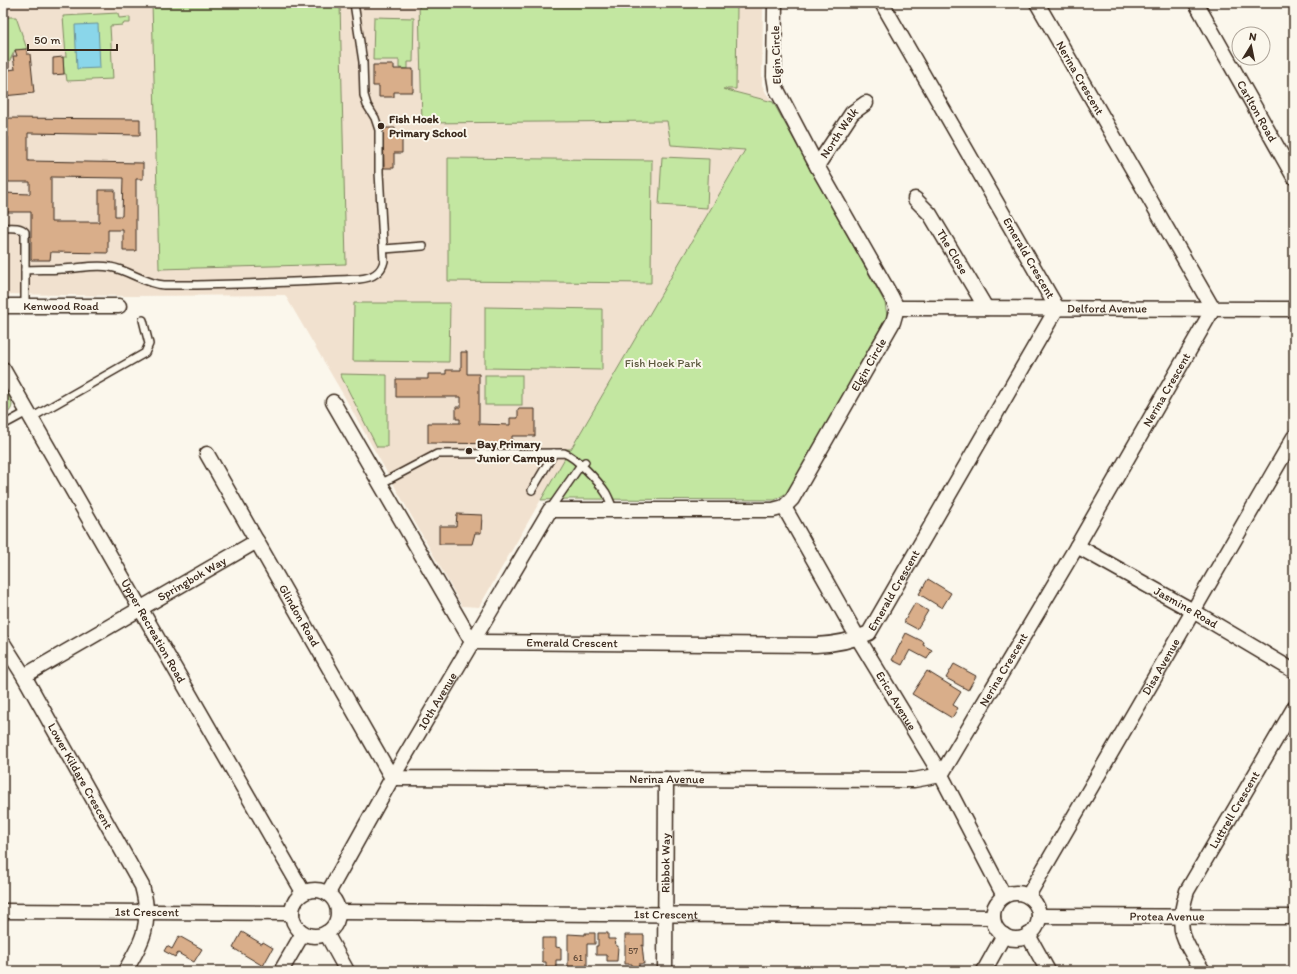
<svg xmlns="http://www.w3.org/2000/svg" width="1297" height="974" font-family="Itim,sans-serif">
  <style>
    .built { fill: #f1e1cf }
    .green { fill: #c3e7a1; stroke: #7f8860 }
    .water { fill: #8ad6ea; stroke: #6a9198 }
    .building { fill: #d9ae8a; stroke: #3b2a1e; fill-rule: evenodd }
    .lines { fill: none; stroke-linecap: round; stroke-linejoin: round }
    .lane-casing { stroke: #3b2a1e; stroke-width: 10 }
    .street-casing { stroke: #3b2a1e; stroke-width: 17 }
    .lane { stroke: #fbf7ec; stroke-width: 7 }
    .street { stroke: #fbf7ec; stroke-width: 14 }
    .poi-dot { fill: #3b2a1e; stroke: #fbf7ec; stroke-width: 1.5 }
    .labels { text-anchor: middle; stroke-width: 4; stroke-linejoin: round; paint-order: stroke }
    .number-label { font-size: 10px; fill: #624b39 }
    .street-label { font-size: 12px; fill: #3b2a1e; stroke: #fbf7ec }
    .poi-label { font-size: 12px; font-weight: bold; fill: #3b2a1e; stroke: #fbf7ec; text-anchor: start }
    .park-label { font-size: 12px; fill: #5d593f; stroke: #fbf7ec }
  </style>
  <rect width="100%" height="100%" fill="#fbf7ec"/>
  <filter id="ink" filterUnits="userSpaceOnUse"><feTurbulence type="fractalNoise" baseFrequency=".025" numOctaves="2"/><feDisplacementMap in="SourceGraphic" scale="8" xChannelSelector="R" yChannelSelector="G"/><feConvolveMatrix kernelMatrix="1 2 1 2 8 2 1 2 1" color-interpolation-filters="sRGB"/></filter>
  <g filter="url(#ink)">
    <!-- built -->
    <path class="built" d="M3 3H763L762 85 766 93 773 102 571 449H562L565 458 479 607 462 606 344 396 285 295 128 296 3 294Z"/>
    <!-- green -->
    <g class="green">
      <path d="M3 3H5L6 17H16L27 49 15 50 9 62H3Z"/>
      <path d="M152 3H340L346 264 159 269Z"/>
      <path d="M419 3H734L737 7 736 89H723L773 102 885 303 887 316 788 492 775 500 570 499 541 500 565 458 562 449H571L745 150 671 145 667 121 422 123Z"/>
      <path d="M118 13 119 18 130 17V23H124L123 25 110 26 113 79 67 81 66 74H64L63 57H66L63 16Z"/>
      <path d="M374 17 414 18 413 62H408V69L399 68V60H373Z"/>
      <path d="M662 157 709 159 707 208 659 205Z"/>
      <path d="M448 158 652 160 651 283 448 281Z"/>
      <path d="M354 303H450L449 362 353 361Z"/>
      <path d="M485 307 602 309V370L485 368Z"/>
      <path d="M340 374 387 375V447H377Z"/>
      <rect x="485" y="375" width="37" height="30"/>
      <path d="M3 387C10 399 19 407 3 416Z"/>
    </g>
    <!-- water -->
    <path class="water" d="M98 24 100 68 77 69 75 25Z"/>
    <!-- building -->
    <g class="building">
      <path d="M27 49V54H30L34 93 3 96V63L9 62V70L15 69 13 56H17L15 50Z"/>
      <path d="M63 57 64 74 53 75V58Z"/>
      <path d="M373 65H394V69H413V92H394V97H379V86H373Z"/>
      <path d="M3 118 140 119V135L28 133V161L143 163V179H136V251H123V230H108V253L51 252 50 260H31V212H3V193L30 194V182H8V137H3ZM51 177 123 178 122 216H115V190H99V222H51Z"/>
      <path d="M383 128H395V137H402V153H394V168H384Z"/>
      <path d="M461 352H467V374H479V424L510 425V418H518V409H535V436H512V444L428 443V423H460V419H456V407H461V397H396V379H428V374H446V370H461Z"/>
      <path d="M457 514 482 515 481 533H475L472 544H439V526H456Z"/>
      <path d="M928 579 951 593 942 608 919 594Z"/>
      <path d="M915 603 928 611 917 629 904 622Z"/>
      <path d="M906 633 924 642 923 645 932 650 927 659 910 650 902 665 892 660Z"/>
      <path d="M954 664 976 676 968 690 946 678Z"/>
      <path d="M927 671 961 692 953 705 958 708 952 718 912 694Z"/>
      <path d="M242 932 262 944 263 942 273 948 263 966 233 948Z"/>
      <path d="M585 933H595V944H587V969H568V934L585 935Z"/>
      <path d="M598 933H608V939H615L616 946H618L617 961H607V955H596V946H598Z"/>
      <path d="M625 935H644V946L642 945 644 964H639V967H632V964H625Z"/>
      <path d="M179 936 202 949 194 962 178 953 175 957 164 951 167 946 172 949Z"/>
      <path d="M542 938H556V947L561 948V960H556V970H546V962H542Z"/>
    </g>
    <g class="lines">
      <!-- lane casing -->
      <g class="lane-casing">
        <g id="lane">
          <path d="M3 228C10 228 20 226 25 232V306"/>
          <path d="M384 249 423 246"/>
          <path d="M25 270C37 269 49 270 61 269 77 269 94 264 110 267 129 270 145 284 164 285 229 286 294 282 359 279 371 278 381 274 384 261L379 172V130L375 118 367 105 364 95 363 62 354 3"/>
          <path d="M31 418 145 353 149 344 143 320"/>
          <path d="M3 425 27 412"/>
          <path d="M380 484 437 454 564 453C576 457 599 482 606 493 609 498 611 505 614 510"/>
          <path d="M532 490 554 453"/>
          <path d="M550 509 580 466 585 462"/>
        </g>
      </g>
      <!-- street casing -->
      <g class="street-casing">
        <g id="street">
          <path id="s1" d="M1196 3 1294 177"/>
          <path id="s2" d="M817 166 852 113 866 103"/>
          <path id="s3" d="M915 199 930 214 986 308"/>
          <path id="s4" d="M3 306H119"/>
          <path id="s5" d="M897 308 1294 309"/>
          <path id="s6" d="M3 369 303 892"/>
          <path d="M333 402 472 642"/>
          <path id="s7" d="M207 454 392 778 914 780 941 775 1077 546 1213 309 1037 3"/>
          <path id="s8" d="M784 507 858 638 941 775 1004 896"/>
          <path id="s9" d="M1077 546 1193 611 1294 671"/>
          <path id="s10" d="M472 642 816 645C836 644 852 641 869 633L1057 308 882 3"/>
          <path id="s11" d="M3 643 24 676 142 886C152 923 144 940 125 971"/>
          <path id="s12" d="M24 676 257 541"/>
          <circle cx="315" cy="913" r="23"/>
          <path id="s13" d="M328 893 392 778 550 510H773L784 507 792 499 893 322 897 308 891 296 817 166 776 88 774 76 775 3"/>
          <circle cx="1016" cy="916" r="23"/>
          <path id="s14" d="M1028 896 1294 437"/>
          <path id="s15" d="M3 911 292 913"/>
          <path id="s16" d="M339 912 993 917"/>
          <path id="s17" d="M1039 916 1294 917"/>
          <path d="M326 933 347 971"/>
          <path d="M1028 935 1048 971"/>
          <path d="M281 971 303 933"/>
          <path id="s18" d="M665 971 666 779"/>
          <path d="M984 971 1004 935"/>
          <path id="s19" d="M1203 971C1196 960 1187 948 1183 935 1179 922 1183 904 1187 891L1294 708"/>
        </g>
      </g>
      <!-- lane -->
      <use href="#lane" class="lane"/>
      <!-- street -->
      <use href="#street" class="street"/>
    </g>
  </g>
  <!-- markers -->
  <g class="poi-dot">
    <circle cx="381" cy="126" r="4"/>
    <circle cx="469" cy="451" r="4"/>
  </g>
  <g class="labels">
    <!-- number labels -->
    <g class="number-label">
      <text x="633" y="954">57</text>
      <text x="578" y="961">61</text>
    </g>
    <!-- street labels -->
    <g class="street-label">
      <text transform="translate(776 55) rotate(-92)" y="4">Elgin Circle</text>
      <text transform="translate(1080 78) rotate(60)" y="4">Nerina Crescent</text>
      <text dy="4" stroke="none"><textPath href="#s1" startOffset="124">Carlton Road</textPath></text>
      <text dy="4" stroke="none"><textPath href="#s2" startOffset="40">North Walk</textPath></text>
      <text dy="4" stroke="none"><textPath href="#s3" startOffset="65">The Close</textPath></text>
      <text transform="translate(1029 258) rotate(60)" y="4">Emerald Crescent</text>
      <text dy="4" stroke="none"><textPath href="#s4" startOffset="58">Kenwood Road</textPath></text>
      <text dy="4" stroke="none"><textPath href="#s5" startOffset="210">Delford Avenue</textPath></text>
      <text dy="4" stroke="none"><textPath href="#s13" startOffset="843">Elgin Circle</textPath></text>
      <text dy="4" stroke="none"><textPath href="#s7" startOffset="1369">Nerina Crescent</textPath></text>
      <text dy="4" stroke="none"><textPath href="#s12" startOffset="194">Springbok Way</textPath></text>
      <text dy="4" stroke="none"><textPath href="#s10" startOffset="448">Emerald Crescent</textPath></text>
      <text dy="4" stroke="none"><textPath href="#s9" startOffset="125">Jasmine Road</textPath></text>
      <text dy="4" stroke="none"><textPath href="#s7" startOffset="186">Glindon Road</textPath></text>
      <text dy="4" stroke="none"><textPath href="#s6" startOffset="302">Upper Recreation Road</textPath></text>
      <text dy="4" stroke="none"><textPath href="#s10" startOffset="100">Emerald Crescent</textPath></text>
      <text dy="4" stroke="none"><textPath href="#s14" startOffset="265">Disa Avenue</textPath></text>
      <text dy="4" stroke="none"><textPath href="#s7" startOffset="1045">Nerina Crescent</textPath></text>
      <text dy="4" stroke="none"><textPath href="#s13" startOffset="221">10th Avenue</textPath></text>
      <text dy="4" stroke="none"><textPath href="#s8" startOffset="224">Erica Avenue</textPath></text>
      <text dy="4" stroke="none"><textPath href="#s11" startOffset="154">Lower Kildare Crescent</textPath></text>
      <text dy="4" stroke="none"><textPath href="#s7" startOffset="648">Nerina Avenue</textPath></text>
      <text dy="4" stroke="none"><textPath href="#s19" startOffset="180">Luttrell Crescent</textPath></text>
      <text dy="4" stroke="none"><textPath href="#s18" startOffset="108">Ribbok Way</textPath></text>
      <text dy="4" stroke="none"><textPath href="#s15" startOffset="144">1st Crescent</textPath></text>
      <text dy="4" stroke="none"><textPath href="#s16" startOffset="327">1st Crescent</textPath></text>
      <text dy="4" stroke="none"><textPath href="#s17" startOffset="128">Protea Avenue</textPath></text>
    </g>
    <!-- poi labels -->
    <g class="poi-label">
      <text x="389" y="123">Fish Hoek<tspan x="389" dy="14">Primary School</tspan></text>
      <text x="477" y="448">Bay Primary<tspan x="477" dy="14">Junior Campus</tspan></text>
    </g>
    <!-- park labels -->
    <g class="park-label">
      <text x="663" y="367">Fish Hoek Park</text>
    </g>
  </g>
  <!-- margin -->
  <rect width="1297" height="974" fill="none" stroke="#fbf7ec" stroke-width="16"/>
  <rect x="8" y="8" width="1281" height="958" fill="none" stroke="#3b2a1e" stroke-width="1.5" filter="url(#ink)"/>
  <!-- north arrow -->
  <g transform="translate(1251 46) rotate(10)"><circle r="19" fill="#fbf7ec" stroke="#aea59a"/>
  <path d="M0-3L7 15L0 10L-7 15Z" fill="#3b2a1e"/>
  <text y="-6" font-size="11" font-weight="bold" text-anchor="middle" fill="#3b2a1e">N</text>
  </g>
  <!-- scale -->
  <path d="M28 44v6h89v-6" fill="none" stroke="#3b2a1e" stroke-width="2"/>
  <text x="34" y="44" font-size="12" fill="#3b2a1e" stroke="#fbf7ec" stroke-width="3" paint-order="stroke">50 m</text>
</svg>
